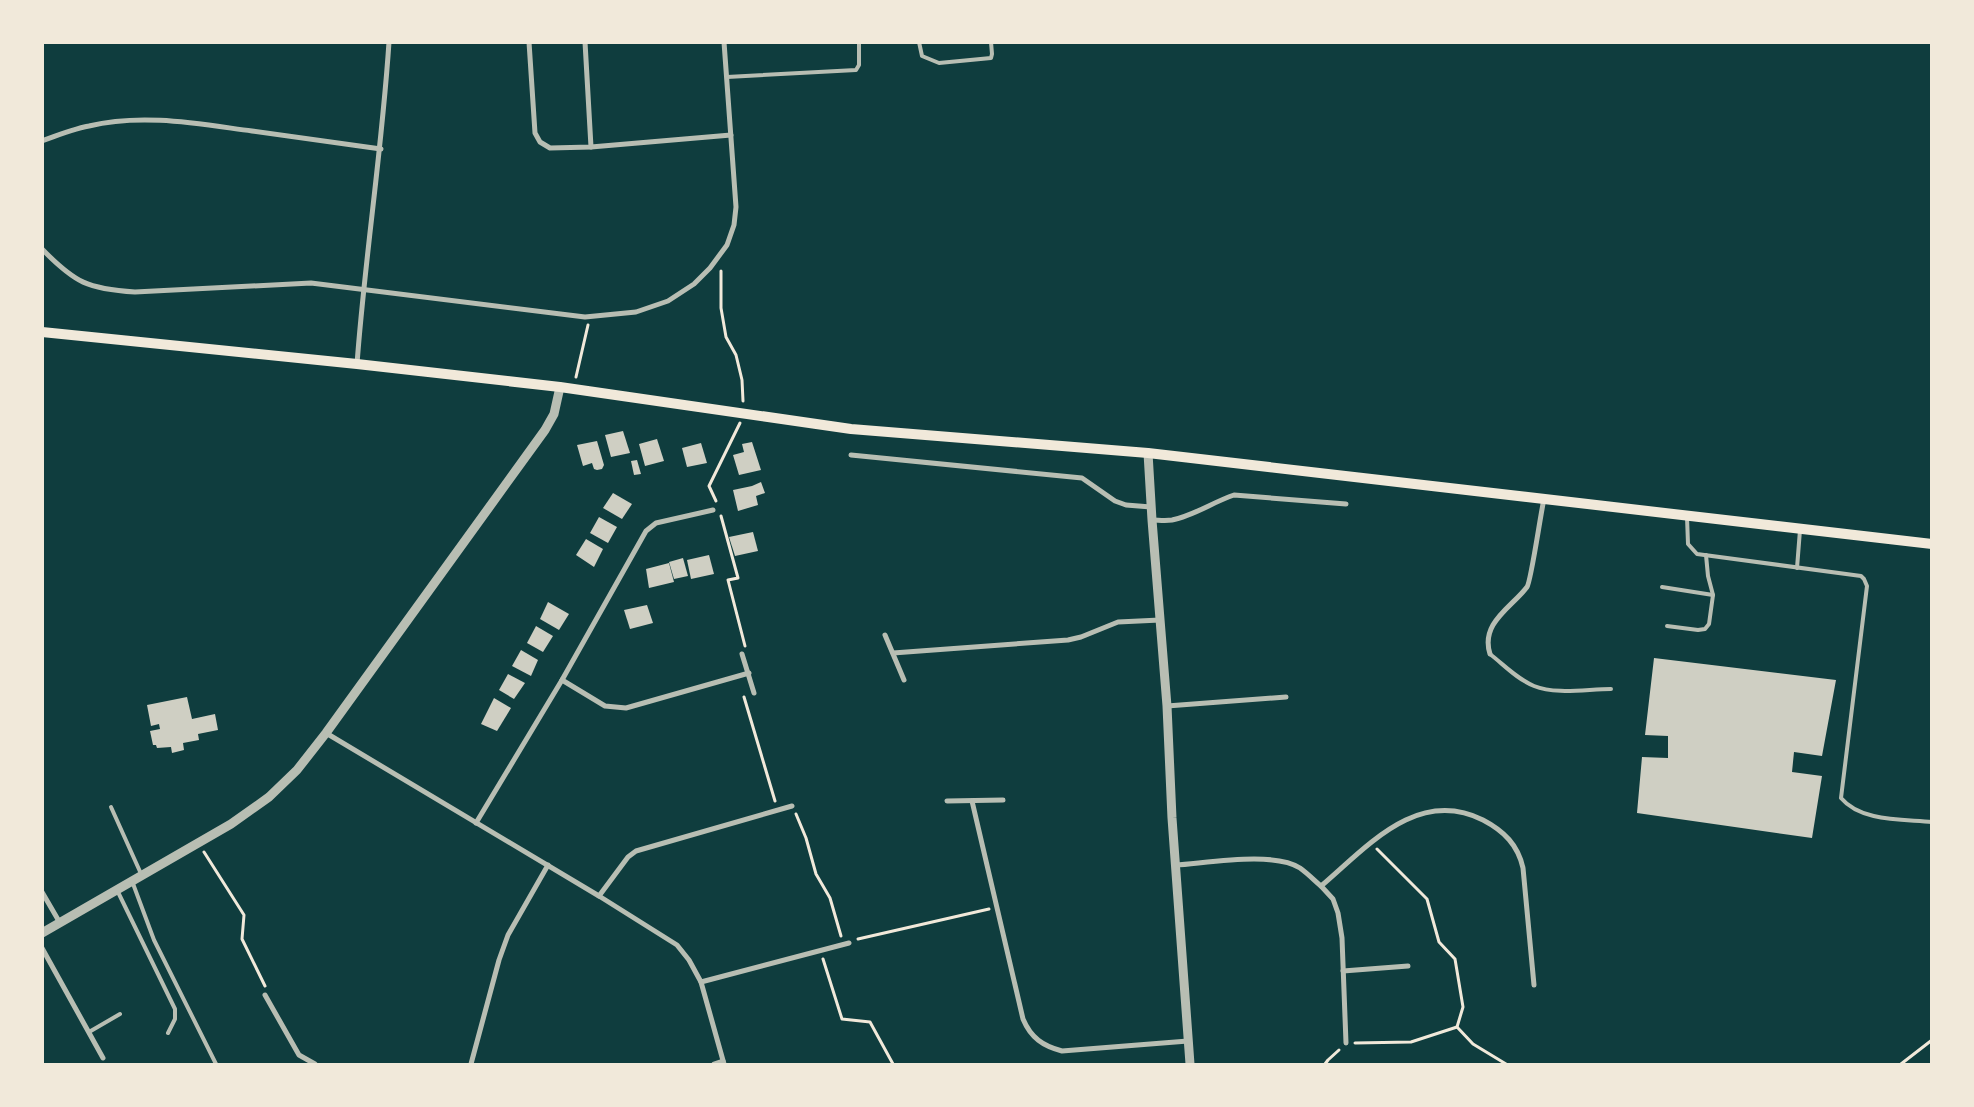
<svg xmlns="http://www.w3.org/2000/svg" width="1974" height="1107" font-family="'Open Sans',sans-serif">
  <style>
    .building { fill: #cfcfc3 }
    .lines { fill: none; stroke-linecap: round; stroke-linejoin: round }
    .path { stroke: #f1e9da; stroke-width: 3 }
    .service { stroke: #b8beb3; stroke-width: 4 }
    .minor { stroke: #b8beb3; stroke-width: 5 }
    .tertiary { stroke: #b8beb3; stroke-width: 9 }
    .secondary { stroke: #f1e9da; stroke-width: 10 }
  </style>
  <rect width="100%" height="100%" fill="#0f3d3e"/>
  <!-- building -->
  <g class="building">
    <path d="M623 431 630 453 611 457 605 435Z"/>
    <path d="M657 439 664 461 645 466 639 444Z"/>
    <path d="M597 441 604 465 602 469 597 470 594 469 592 463 583 466 577 445Z"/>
    <path d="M752 442 761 470 739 475 733 455 744 452 742 444Z"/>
    <path d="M701 443 707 463 687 467 682 448Z"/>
    <path d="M637 460 641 474 634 475 631 461Z"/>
    <path d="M761 482 765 493 756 496 758 505 738 511 733 490 752 486Z"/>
    <path d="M613 493 632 504 622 519 603 508Z"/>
    <path d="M599 517 617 527 608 543 590 533Z"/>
    <path d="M753 532 758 551 735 556 729 537Z"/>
    <path d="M586 539 603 549 594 567 576 555Z"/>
    <path d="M709 555 714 574 691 579 687 560Z"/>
    <path d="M683 558 688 576 674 579 669 562Z"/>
    <path d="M669 563 674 582 649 588 646 569Z"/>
    <path d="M548 602 569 614 559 630 540 619Z"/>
    <path d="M647 605 653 623 630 629 624 610Z"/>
    <path d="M536 626 553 636 543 652 527 643Z"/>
    <path d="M521 650 538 660 531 676 512 666Z"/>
    <path d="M1654 658 1836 680 1822 756 1794 752 1792 772 1822 776 1812 838 1637 813 1642 757 1668 758V736L1645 735Z"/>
    <path d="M508 674 525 683 514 699 499 690Z"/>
    <path d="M187 697 192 719 215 714 218 730 198 734 199 740 183 743 184 750 172 753 171 747 157 748 156 745H153L150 731 160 729 159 724 151 726 147 705Z"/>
    <path d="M494 698 511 708 497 731 481 724Z"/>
  </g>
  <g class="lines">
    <!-- path -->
    <g class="path">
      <path d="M721 271V308L726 337 736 355 742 380 743 401"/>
      <path d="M576 377 588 325"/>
      <path d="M716 501 709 486 740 423"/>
      <path d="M721 516 738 578 728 580 745 646"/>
      <path d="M744 697 775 801"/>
      <path d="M796 814 806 838 816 874 830 898 841 936"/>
      <path d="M1377 849 1427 899 1439 942 1455 959 1463 1007 1457 1027 1473 1044 1506 1064"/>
      <path d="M204 852 244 915 242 939 265 986"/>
      <path d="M858 939 989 909"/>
      <path d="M823 959 842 1019 870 1022 893 1064"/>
      <path d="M1355 1043 1411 1042 1457 1027"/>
      <path d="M1325 1064 1328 1060 1339 1050"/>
      <path d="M1901 1064 1932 1040"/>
    </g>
    <!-- service -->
    <g class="service">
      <path d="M919 42 922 56 939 63 991 58 992 54 991 42"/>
      <path d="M727 77 856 70 859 65V42"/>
      <path d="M1687 517 1688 544 1697 554 1861 576 1864 579 1867 586 1841 798C1861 822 1903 819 1932 822"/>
      <path d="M1797 568 1800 530"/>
      <path d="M1662 587 1713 595"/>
      <path d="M1667 626 1698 630 1705 629 1709 624 1713 595 1708 576 1706 555"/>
      <path d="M1490 654C1504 665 1517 679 1534 686 1556 695 1587 689 1611 689"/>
      <path d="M111 807 142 876"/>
      <path d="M132 881 154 940 216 1064"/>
      <path d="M117 890 175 1009V1019L168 1033"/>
      <path d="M89 1032 120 1014"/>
    </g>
    <!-- minor -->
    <g class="minor">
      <path d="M529 42 535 133 540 142 550 148 591 147 731 135"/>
      <path d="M585 42 591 147"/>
      <path d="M42 141C58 135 73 129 89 126 143 113 199 124 252 131 295 137 338 143 381 149"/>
      <path d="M42 249C75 283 88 289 135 292L311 283 585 317 636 312 668 301 694 284 710 268 727 245 734 225 736 207 724 42"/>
      <path d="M357 364C365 256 382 150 389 42"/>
      <path d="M851 455 1082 478 1115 501 1126 505 1151 507"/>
      <path d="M1152 520C1158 520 1165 521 1172 520 1193 516 1213 502 1234 495L1346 504"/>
      <path d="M885 635 904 680"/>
      <path d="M893 653 1068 640 1081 637 1118 622 1160 620"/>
      <path d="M742 654 754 693"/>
      <path d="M1490 654C1480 623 1512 607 1527 587 1531 582 1541 511 1544 499"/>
      <path d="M562 680 605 706 626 708 749 673"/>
      <path d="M1167 706 1286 697"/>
      <path d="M326 733 599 896 677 945 689 960 701 982 724 1064"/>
      <path d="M947 801 1003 800"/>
      <path d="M972 801 1023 1019C1031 1038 1043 1046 1062 1051L1188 1041"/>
      <path d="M476 823 562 680 646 531 656 523 713 510"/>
      <path d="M1176 865C1207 863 1274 851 1300 868 1307 873 1314 880 1321 886 1367 847 1417 787 1483 820 1504 831 1518 845 1523 868L1534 985"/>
      <path d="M1321 886 1333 899 1338 913 1342 938 1346 1043"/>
      <path d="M42 892 60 923"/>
      <path d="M599 896 628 857 636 851 792 806"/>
      <path d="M42 948 103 1058"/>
      <path d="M1343 971 1408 966"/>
      <path d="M701 982 849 943"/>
      <path d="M265 995 299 1055 315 1064"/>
      <path d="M471 1064 499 960 508 935 548 865"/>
      <path d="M714 1064 723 1061"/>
    </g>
    <!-- tertiary -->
    <g class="tertiary">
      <path d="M1148 453 1152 520 1167 706 1172 818 1190 1064"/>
      <path d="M42 933 231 824 269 797 297 770 326 733 545 430 554 414 560 387"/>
    </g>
    <!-- secondary -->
    <path class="secondary" d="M42 332 357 364 560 387 851 429 1148 453 1932 544"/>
  </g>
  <!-- border -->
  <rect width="1974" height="1107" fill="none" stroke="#f1e9da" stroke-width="88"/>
</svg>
